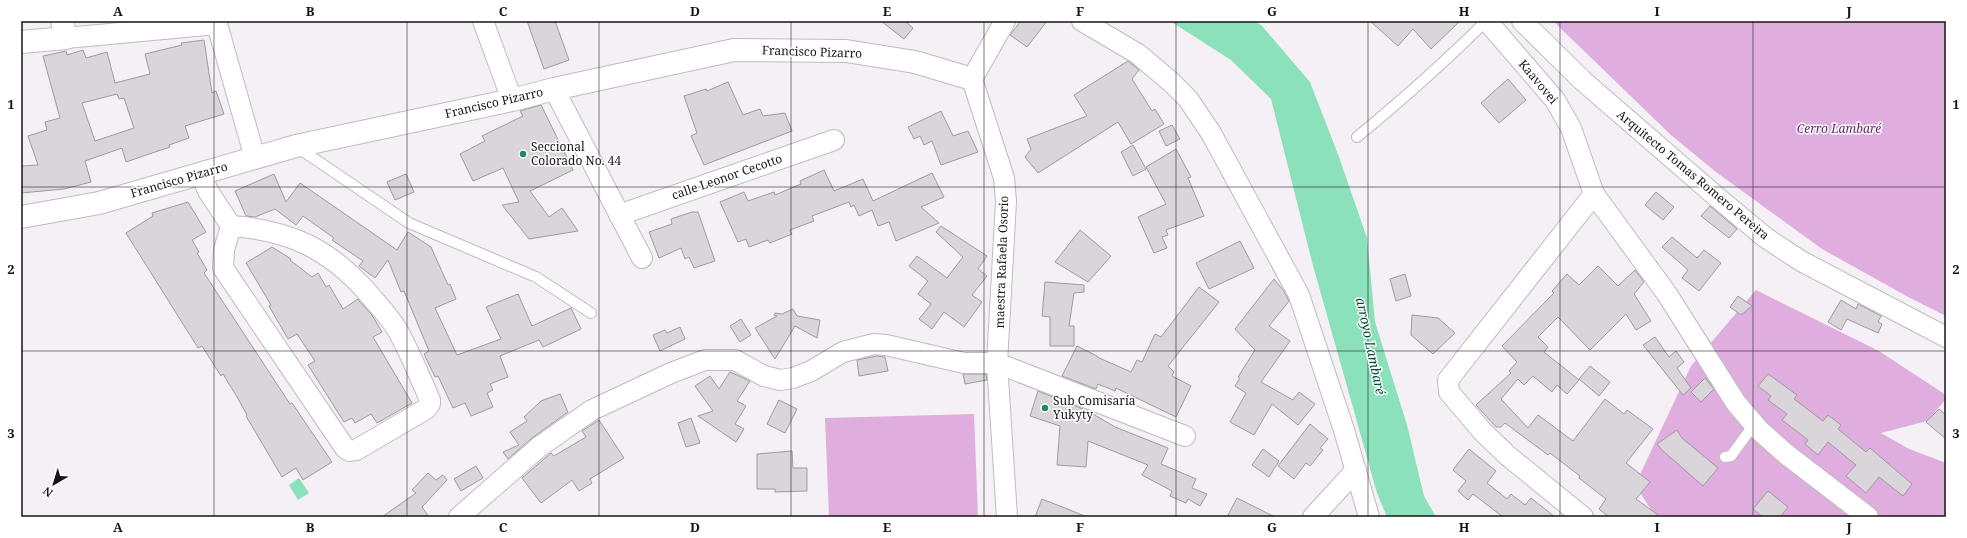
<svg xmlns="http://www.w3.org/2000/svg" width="1967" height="538" font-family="'Noto Serif',serif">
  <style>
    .green { fill: #dfaedf }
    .water { fill: #8be1ba }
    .building { fill: #dad5da; stroke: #9f9a9f; fill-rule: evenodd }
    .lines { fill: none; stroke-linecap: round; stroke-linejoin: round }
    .lane-casing { stroke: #c0bbc0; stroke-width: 12 }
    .street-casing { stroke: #c0bbc0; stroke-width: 22 }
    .secondary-casing { stroke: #c0bbc0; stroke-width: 24 }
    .lane { stroke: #fff; stroke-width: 10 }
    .street { stroke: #fff; stroke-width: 20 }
    .secondary { stroke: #fff; stroke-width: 22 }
    .grid { fill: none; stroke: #151415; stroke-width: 1; stroke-opacity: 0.55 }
    .poi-dot { fill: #218863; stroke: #fff; stroke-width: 1.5 }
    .labels { text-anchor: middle; stroke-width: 3; stroke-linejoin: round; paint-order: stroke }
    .street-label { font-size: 12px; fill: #151415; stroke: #fff }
    .park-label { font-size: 12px; font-style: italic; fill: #672468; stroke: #fff }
    .poi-label { font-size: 12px; fill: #151415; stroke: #fff; text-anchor: start }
    .water-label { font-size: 13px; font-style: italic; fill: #004b33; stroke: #fff }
    .neatline { fill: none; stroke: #151415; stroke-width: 1.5 }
    .grid-label { font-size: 13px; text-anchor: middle; font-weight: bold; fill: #151415 }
  </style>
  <rect width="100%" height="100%" fill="#f5f0f5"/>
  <!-- green -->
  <g class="green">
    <path d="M1553 21H1946V316L1910 298 1822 249 1716 172 1671 135Z"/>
    <path d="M1756 290 1879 351 1946 395V399L1927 421 1881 433 1909 449 1946 463V517H1656L1635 485 1691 366Z"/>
    <path d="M974 414 978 517H829L825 418Z"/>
  </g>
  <!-- water -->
  <g class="water">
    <path d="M1170 21H1255L1262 26 1310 82 1339 157 1367 238 1375 322 1407 425 1424 496 1436 517H1387L1377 493 1312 262 1271 99 1231 60Z"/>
    <path d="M299 478 309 493 298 500 289 485Z"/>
  </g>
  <!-- building -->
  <g class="building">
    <path d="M527 21H555L569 60 544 69Z"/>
    <path d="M881 21H905L913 28 904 39Z"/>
    <path d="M1021 21H1047L1027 47 1010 35Z"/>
    <path d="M1370 21H1460L1431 49 1413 29 1398 46Z"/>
    <path d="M204 40 212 93 216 91 224 114 185 126 189 138 169 145 170 147 158 151 126 162 122 148 85 161 91 182 64 189 21 193V166L38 165 28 136 47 130 45 122 60 118 43 56 66 51 67 55 83 50 86 58 107 52 115 83 150 74 145 54 182 45 181 43ZM117 94 119 99 124 98 134 128 95 141 82 103Z"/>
    <path d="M1128 61 1139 70 1132 79 1152 111 1155 109 1164 124 1131 144 1118 122 1038 173 1025 157 1031 149 1027 139 1087 116 1074 95Z"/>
    <path d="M1508 79 1526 100 1499 123 1481 103Z"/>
    <path d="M728 82 743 115 760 109 763 116 785 113 792 131 704 165 691 136 697 133 684 96 706 89 707 91Z"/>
    <path d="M541 105 573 170 530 191 549 217 562 208 578 231 529 239 502 205 519 202 503 168 473 181 460 154 485 141 482 136 523 116 520 111Z"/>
    <path d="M941 111 953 136 968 131 978 152 941 165 932 141 924 145 920 136 914 139 908 127Z"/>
    <path d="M1172 125 1180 139 1166 146 1159 131Z"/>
    <path d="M1133 145 1146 169 1133 176 1121 152Z"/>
    <path d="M1176 149 1191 177 1188 178 1204 216 1166 230 1168 235 1162 237 1167 248 1154 253 1138 217 1166 204 1146 167Z"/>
    <path d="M824 170 834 191 863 179 873 201 932 173 944 197 921 207 939 223 896 241 889 222 878 226 872 210 859 216 854 205 851 207 849 202 812 216 814 221 790 230 792 234 770 243 768 240 749 247 746 239 738 242 720 202 744 192 748 201 774 192 775 195 801 184 800 181Z"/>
    <path d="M274 174 286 202 300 183 397 250 408 232 431 247 448 285 450 284 456 299 435 308 457 355 501 339 486 307 518 294 532 326 571 308 581 329 543 347 539 340 500 356 508 377 490 384 493 390 487 393 493 407 471 416 465 403 453 408 438 376 435 377 424 354 429 351 404 291 401 292 388 260 375 278 359 266 363 261 332 240 334 238 303 216 296 225 275 209 255 217 246 216 235 191Z"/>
    <path d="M406 174 414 192 395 200 387 182Z"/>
    <path d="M1656 192 1674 207 1663 220 1645 205Z"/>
    <path d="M188 202 206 232 192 240 199 252 197 253 207 270 204 273 290 404 292 403 332 462 303 480 296 468 282 477 246 416 247 415 237 397 223 374 221 376 202 346 198 348 126 233 153 216 152 213Z"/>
    <path d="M1710 206 1737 229 1729 238 1701 216Z"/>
    <path d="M692 212H698L715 261 694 268 689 257 685 259 681 248 659 258 649 232 672 224 671 219Z"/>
    <path d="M941 226 987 256 978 269 987 276 972 295 982 302 964 327 944 312 932 329 919 319 931 304 918 294 928 281 909 266 917 256 947 278 963 257 936 232Z"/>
    <path d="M1080 230 1111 256 1088 282 1055 262Z"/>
    <path d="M1672 237 1697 258 1704 250 1721 263 1699 291 1682 278 1688 270 1662 247Z"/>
    <path d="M1240 241 1254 268 1209 289 1196 263Z"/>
    <path d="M272 247 291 259 290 260 312 277 318 273 326 287 329 285 343 309 358 299 359 301 372 315 382 332 373 337 412 403 377 423 371 414 355 423 352 418 344 422 308 365 315 361 297 334 288 339 269 306 271 305 246 263Z"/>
    <path d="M1598 266 1618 286 1635 270 1644 282 1634 294 1651 321 1636 330 1626 314 1590 350 1558 317 1538 337 1548 347 1544 352 1579 380 1567 394 1557 385 1552 392 1533 376 1524 385 1518 379 1501 399 1528 428 1538 415 1573 441 1605 399 1624 414 1627 410 1653 429 1626 463 1650 482 1636 499 1661 517H1609L1599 509 1606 499 1579 478 1580 476 1550 453 1548 455 1505 423 1501 427H1496L1476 405 1511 373 1509 371 1517 362 1502 346 1554 293 1552 291 1567 274 1579 285Z"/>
    <path d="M1405 274 1411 296 1396 301 1390 279Z"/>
    <path d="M1274 279 1284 291 1289 301 1269 326 1290 341 1261 382 1293 400 1299 392 1315 404 1298 425 1272 404 1254 435 1230 422 1246 393 1235 386 1240 378 1238 377 1255 350 1235 329Z"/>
    <path d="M1045 282 1084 285V292L1074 293 1069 326H1074V346H1050V317L1042 316Z"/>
    <path d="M1199 287 1219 302 1168 366 1174 372 1172 376 1191 386 1176 417 1116 388 1115 391 1098 384 1096 389 1062 376 1077 346 1097 356V357L1131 372 1137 360 1142 362 1155 334 1161 337Z"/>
    <path d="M1738 296 1752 306 1741 315 1730 307Z"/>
    <path d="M1841 300 1856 309 1858 304 1881 316 1878 322 1882 324 1878 333 1847 319 1841 330 1828 322Z"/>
    <path d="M793 309 797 316 820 320 817 338 795 326 775 359 755 328 777 316 774 315 775 313 782 314Z"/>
    <path d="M1412 315 1438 318 1455 333 1433 354 1411 335Z"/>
    <path d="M741 319 751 335 740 342 730 326Z"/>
    <path d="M680 327 685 339 660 351 653 335 665 330 667 333Z"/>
    <path d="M1655 337 1669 357 1676 351 1684 362 1677 368 1691 388 1683 395 1643 345Z"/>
    <path d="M877 356 885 357 888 371 859 376 857 360Z"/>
    <path d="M1590 366 1610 382 1599 396 1579 379Z"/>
    <path d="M730 372 750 381 737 401 746 406 735 424 744 429 736 442 698 416 713 411 695 386 710 376 719 389Z"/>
    <path d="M963 374H986L987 380 965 384Z"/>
    <path d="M1768 374 1797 395 1794 399 1823 421 1828 415 1841 425 1838 429 1866 452 1870 448 1912 484 1903 496 1879 477 1866 493 1846 476 1856 465 1828 442 1818 455 1805 444 1808 440 1782 420 1787 414 1768 400 1771 396 1758 386Z"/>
    <path d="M1705 378 1714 389 1701 402 1691 392Z"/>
    <path d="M1038 391 1088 411 1115 427 1168 448 1161 464 1196 479 1192 488 1207 494 1200 506 1188 499 1186 503 1170 496 1172 491 1142 475 1148 465 1088 441 1086 467 1057 465 1060 426 1030 416Z"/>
    <path d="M560 394 568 412 532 438 508 459 503 452 519 445 510 432 527 421 524 417 541 401Z"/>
    <path d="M779 400 797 409 785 433 767 424Z"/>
    <path d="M1939 409 1946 415V439L1926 422Z"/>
    <path d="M691 418 700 443 686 447 678 423Z"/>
    <path d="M599 420 624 458 590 479 592 483 579 491 572 480 541 503 522 478 551 453 554 456 586 437 582 431Z"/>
    <path d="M1310 424 1328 439 1320 448 1323 450 1310 466 1306 463 1294 479 1278 466Z"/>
    <path d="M1677 430 1682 438 1718 468 1703 486 1662 450 1657 444Z"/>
    <path d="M1263 449 1279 461 1269 477 1252 465Z"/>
    <path d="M1469 449 1496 471 1487 483 1507 499 1511 494 1525 505 1531 498 1555 517H1503L1473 494 1468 500 1458 491 1466 481 1453 470Z"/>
    <path d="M792 451 793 468H807V491L775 492V489H757V454Z"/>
    <path d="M476 466 483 478 461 491 454 479Z"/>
    <path d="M428 473 436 480 443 475 447 480 422 507 429 517H382L416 493 412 490Z"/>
    <path d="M1768 491 1788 507 1780 517H1763L1753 509Z"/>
    <path d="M1237 498 1275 517H1227Z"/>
    <path d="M1042 499 1085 516V517H1035Z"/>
  </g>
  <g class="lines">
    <!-- lane casing -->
    <g class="lane-casing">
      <g id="lane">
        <path d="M1357 137C1402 100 1445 62 1486 21"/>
        <path d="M297 147 409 223 536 277 591 313"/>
        <path d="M1725 457 1731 456 1755 423"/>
      </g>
    </g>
    <!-- street casing -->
    <g class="street-casing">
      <g id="street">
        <path d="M217 21V24L255 158"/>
        <path d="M483 21 512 100"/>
        <path d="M1005 21 972 79 1004 178 1006 201 997 363 1007 517"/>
        <path d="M1082 21 1138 54 1171 82 1188 99 1211 133 1299 295 1344 430 1369 517"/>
        <path d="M1487 21 1555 100 1571 128 1594 194 1667 294 1736 403 1759 430 1786 454 1868 517"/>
        <path d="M1522 21 1583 81 1718 198 1766 238 1801 261 1946 337"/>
        <path d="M66 38 217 24"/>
        <path d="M554 89 642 258"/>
        <path d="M201 174 208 191 231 226C290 230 329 249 368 293 378 305 390 317 398 331 410 353 420 377 430 400V404L426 409 356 450 349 451 345 448 223 268 224 250 231 226"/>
        <path d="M619 215 834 140"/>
        <path d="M459 517 539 447 592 410 671 373 705 360H735L764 376 780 380 793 378 811 371 843 352 874 344 886 345 964 363H997L1185 436"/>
        <path d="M1313 517 1356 470"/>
        <path d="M1583 517 1508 456 1483 432 1449 392 1448 380 1594 194"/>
      </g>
    </g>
    <!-- secondary casing -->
    <g class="secondary-casing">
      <g id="secondary">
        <path d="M21 42 66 38 62 21"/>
        <path d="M21 217 99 203 296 146 512 100 554 89 734 50 846 51 915 62 972 79"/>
      </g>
    </g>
    <!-- lane -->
    <use href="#lane" class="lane"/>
    <!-- street -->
    <use href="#street" class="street"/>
    <!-- secondary -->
    <use href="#secondary" class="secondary"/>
  </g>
  <!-- grid -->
  <path class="grid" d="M214 21V517M407 21V517M599 21V517M791 21V517M984 21V517M1176 21V517M1368 21V517M1560 21V517M1753 21V517M21 187H1946M21 351H1946"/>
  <!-- markers -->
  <g class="poi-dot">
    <circle cx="523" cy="154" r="4"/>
    <circle cx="1045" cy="408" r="4"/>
  </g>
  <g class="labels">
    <!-- street labels -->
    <g class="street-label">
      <text transform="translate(812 52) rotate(2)" y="4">Francisco Pizarro</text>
      <text transform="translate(1538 82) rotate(50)" y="4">Kaavovei</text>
      <text transform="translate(494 103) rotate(-13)" y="4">Francisco Pizarro</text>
      <text transform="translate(1693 175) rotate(40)" y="4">Arquitecto Tomas Romero Pereira</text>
      <text transform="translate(727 177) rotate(-19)" y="4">calle Leonor Cecotto</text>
      <text transform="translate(179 180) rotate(-16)" y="4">Francisco Pizarro</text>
      <text transform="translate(1002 262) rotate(-88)" y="4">maestra Rafaela Osorio</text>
    </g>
    <!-- park labels -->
    <g class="park-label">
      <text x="1839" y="133">Cerro Lambaré</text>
    </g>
    <!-- poi labels -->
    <g class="poi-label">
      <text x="531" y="151">Seccional<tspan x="531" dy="14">Colorado No. 44</tspan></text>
      <text x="1053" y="405">Sub Comisaría<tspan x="1053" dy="14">Yukyty</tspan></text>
    </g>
    <!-- water labels -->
    <g class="water-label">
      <text transform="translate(1371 346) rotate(78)" y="5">arroyo Lambaré</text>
    </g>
  </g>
  <!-- border -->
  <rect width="1967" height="538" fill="none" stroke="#ffffff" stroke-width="44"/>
  <!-- north arrow -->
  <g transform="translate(54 484) rotate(218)" stroke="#ffffff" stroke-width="3" paint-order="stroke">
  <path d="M0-3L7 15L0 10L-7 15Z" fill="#151415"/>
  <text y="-6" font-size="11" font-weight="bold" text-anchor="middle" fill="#151415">N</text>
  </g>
  <rect x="22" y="22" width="1923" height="494" class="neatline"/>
  <g class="grid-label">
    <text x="118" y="16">A</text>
    <text x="310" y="16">B</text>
    <text x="503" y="16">C</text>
    <text x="695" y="16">D</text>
    <text x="887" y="16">E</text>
    <text x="1080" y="16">F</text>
    <text x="1272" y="16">G</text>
    <text x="1464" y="16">H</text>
    <text x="1657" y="16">I</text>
    <text x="1849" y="16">J</text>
    <text x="11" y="109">1</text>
    <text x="1956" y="109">1</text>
    <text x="11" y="274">2</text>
    <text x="1956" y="274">2</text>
    <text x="11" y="438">3</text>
    <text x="1956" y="438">3</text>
    <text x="118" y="532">A</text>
    <text x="310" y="532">B</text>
    <text x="503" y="532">C</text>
    <text x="695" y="532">D</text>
    <text x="887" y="532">E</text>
    <text x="1080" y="532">F</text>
    <text x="1272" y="532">G</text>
    <text x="1464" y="532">H</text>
    <text x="1657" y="532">I</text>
    <text x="1849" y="532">J</text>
  </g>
</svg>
